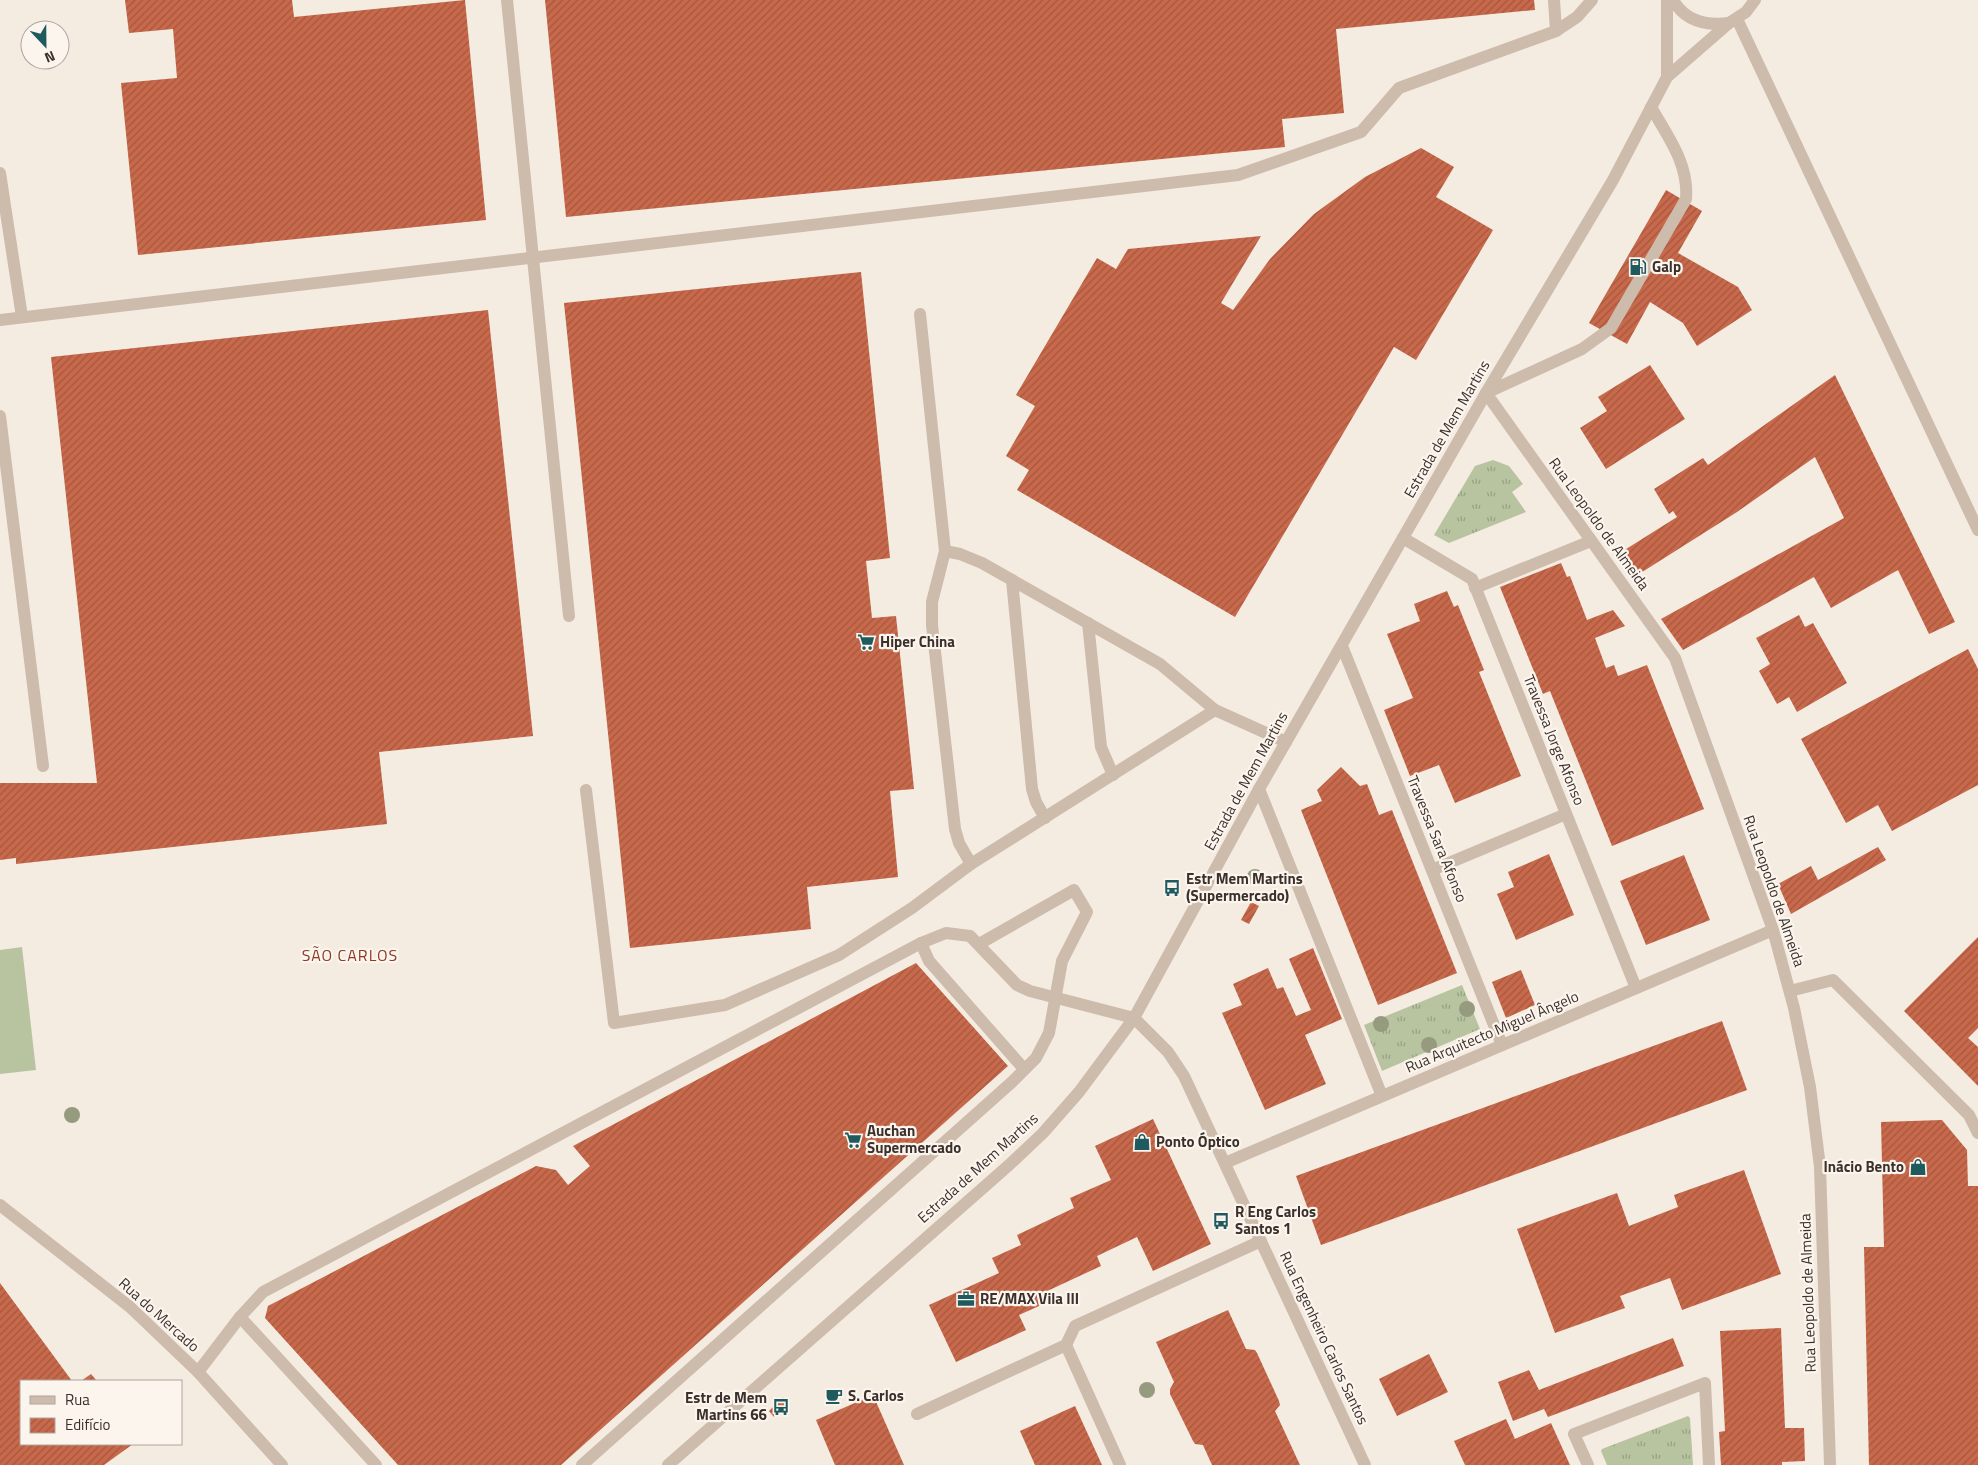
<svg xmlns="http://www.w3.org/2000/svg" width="1978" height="1465" font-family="'Titillium Web',sans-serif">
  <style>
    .grass { fill: url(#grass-tufts) }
    .pitch { fill: #b8c4a0 }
    .building { fill: url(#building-hatch) }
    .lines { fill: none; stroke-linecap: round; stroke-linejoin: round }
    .service { stroke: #cdbbac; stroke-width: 12 }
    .minor { stroke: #cdbbac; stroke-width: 12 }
    .tertiary { stroke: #cdbbac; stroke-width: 12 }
    .tree { fill: #969b7f }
    .labels { text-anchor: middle; stroke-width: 4.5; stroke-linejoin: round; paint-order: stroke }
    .poi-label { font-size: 15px; font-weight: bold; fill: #3b302b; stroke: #fbf5ee; text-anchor: start }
    .street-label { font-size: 15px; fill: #3b302b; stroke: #fbf5ee }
    .neighbourhood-label { font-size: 16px; letter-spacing: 1px; fill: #8c3b22; stroke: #fbf5ee }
  </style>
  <defs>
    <pattern id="grass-tufts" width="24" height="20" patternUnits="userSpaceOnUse" patternTransform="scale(1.25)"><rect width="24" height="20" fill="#b8c4a0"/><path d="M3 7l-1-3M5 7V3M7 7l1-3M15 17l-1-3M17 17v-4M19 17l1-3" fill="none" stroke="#97a083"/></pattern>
    <pattern id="building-hatch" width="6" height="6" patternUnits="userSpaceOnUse" patternTransform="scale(1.25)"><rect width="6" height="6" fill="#c8694b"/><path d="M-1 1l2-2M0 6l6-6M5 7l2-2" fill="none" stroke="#a4573f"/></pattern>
  </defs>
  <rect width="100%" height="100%" fill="#f4ebe1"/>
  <!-- grass -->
  <g class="grass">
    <path d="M1493 460 1509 466 1523 484 1512 492 1526 512 1449 543 1434 535 1475 466Z"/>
    <path d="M1462 985 1480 1029 1382 1071 1364 1025Z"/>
    <path d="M1688 1416 1690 1418 1693 1465H1607L1601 1451 1602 1449Z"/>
  </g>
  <!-- pitch -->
  <path class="pitch" d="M22 947 36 1070 0 1074V950Z"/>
  <!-- building -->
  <g class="building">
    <path d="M125 0H292L294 17 465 0 486 220 138 255 121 83 177 78 173 29 129 33Z"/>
    <path d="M545 0H1534L1535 10 1336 29 1344 113 1282 119 1285 147 566 217Z"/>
    <path d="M1421 148 1454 167 1436 197 1493 230 1416 360 1394 347 1235 617 1017 490 1029 470 1006 456 1035 406 1016 395 1097 258 1116 269 1128 249 1261 236 1221 303 1233 310 1270 259 1314 214 1365 177Z"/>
    <path d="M1666 190 1702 211 1678 253 1738 287 1752 310 1697 346 1683 323 1650 302 1627 344 1589 323Z"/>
    <path d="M861 272 890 558 866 561 872 618 896 616 914 789 890 791 898 877 807 887 811 929 630 948 564 303Z"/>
    <path d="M488 310 533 736 379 752 387 824 16 864V858L0 860V783H97L51 357Z"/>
    <path d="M1650 365 1685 419 1606 469 1580 428 1607 411 1598 397Z"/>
    <path d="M1835 375 1955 622 1929 634 1898 570 1831 608 1814 577 1683 650 1661 619 1844 518 1815 457 1737 512 1639 574 1623 551 1677 517 1673 511 1669 514 1654 489 1703 458 1708 465Z"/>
    <path d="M1561 563 1567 577 1570 576 1587 620 1613 610 1625 626 1595 638 1606 668 1614 665 1618 676 1647 665 1704 809 1612 846 1550 691 1543 694 1500 587Z"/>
    <path d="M1447 591 1454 607 1458 605 1484 670 1479 672 1521 776 1455 803 1439 765 1410 776 1384 710 1413 698 1387 634 1420 621 1414 604Z"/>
    <path d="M1799 615 1805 627 1813 623 1847 683 1797 712 1789 697 1777 704 1759 671 1770 664 1756 638Z"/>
    <path d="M1968 649 1978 669V785L1892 831 1878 805 1846 823 1801 739Z"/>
    <path d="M1341 767 1360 786 1367 784 1379 815 1392 810 1457 973 1378 1005 1301 810 1322 801 1317 790Z"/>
    <path d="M1878 847 1886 860 1791 914 1778 884 1811 866 1818 880Z"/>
    <path d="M1549 854 1574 915 1516 940 1497 894 1514 887 1508 872Z"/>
    <path d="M1684 855 1710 920 1646 945 1620 881Z"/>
    <path d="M1251 902 1259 906 1249 924 1241 920Z"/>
    <path d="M1978 937V1028L1968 1038 1978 1047V1086L1904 1011Z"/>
    <path d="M1313 948 1342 1019 1305 1035 1326 1084 1265 1110 1222 1013 1242 1005 1233 984 1268 968 1277 989 1283 987 1296 1016 1311 1010 1289 959Z"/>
    <path d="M916 963 1008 1066 561 1465H398L265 1318 268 1306 536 1166 556 1170 568 1185 590 1166 573 1146Z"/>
    <path d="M1521 970 1535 1005 1506 1018 1492 982Z"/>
    <path d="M1722 1021 1747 1090 1321 1245 1296 1176Z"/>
    <path d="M1153 1119 1211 1244 1153 1271 1137 1237 1097 1256 1101 1266 1043 1293 1048 1302 1019 1315 1026 1330 956 1362 929 1305 999 1273 992 1258 1021 1245 1017 1235 1074 1208 1070 1198 1111 1180 1095 1146Z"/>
    <path d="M1942 1120 1967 1150 1968 1186H1978V1465H1869L1864 1247H1884L1881 1122Z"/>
    <path d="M1744 1170 1781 1274 1682 1310 1670 1278 1620 1296 1625 1308 1555 1333 1517 1229 1617 1193 1629 1226 1678 1207 1674 1195Z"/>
    <path d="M0 1283 72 1381H21V1444H133L104 1465H0Z"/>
    <path d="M1228 1310 1246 1349 1255 1350 1257 1353 1279 1401 1280 1405 1275 1411 1300 1465H1212L1203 1445 1195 1444 1193 1441 1170 1394V1389L1174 1382 1156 1342Z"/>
    <path d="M1781 1328 1785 1428H1804L1805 1461 1782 1462V1465H1721L1719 1432 1725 1431 1720 1331Z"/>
    <path d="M1673 1338 1684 1366 1548 1417 1544 1409 1513 1421 1498 1382 1529 1370 1539 1390Z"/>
    <path d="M1429 1354 1448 1392 1397 1416 1379 1379Z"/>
    <path d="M91 1374 97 1381H81Z"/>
    <path d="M873 1395 904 1465H835L816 1420Z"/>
    <path d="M783 1397 789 1403 774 1417 769 1411Z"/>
    <path d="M1075 1406 1102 1465H1035L1020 1431Z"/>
    <path d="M1506 1419 1515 1439 1551 1423 1570 1465H1465L1454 1441Z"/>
  </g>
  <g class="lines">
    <!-- service -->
    <g class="service">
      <path d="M507 0 569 616"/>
      <path d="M1737 19 1978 530"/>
      <path d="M1556 31 1577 17 1592 0"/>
      <path d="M0 173 22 317"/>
      <path d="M920 314 945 551 960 554 982 563 1160 664 1215 710"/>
      <path d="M0 320 1238 175 1361 132 1399 88 1556 31 1554 0"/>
      <path d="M1486 393 1582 349 1611 328 1686 199C1689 164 1668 137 1651 107"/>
      <path d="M0 416 43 766"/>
      <path d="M945 551 932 602V625L955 829 959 843 971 864"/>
      <path d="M1012 580 1032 789 1036 802 1045 818"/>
      <path d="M1475 588 1591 541"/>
      <path d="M1088 623 1101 747 1113 775"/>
      <path d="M1259 789 1382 1096"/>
      <path d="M586 790 614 1023 725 1005 839 955 912 908 971 864 1215 710 1286 742"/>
      <path d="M1432 870 1566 814"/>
      <path d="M921 943 929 961 1024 1069"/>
      <path d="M1790 991 1833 980 1969 1115 1978 1133"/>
      <path d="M1066 1345 1120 1465"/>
      <path d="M198 1372 240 1317"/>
      <path d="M376 1465 240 1317 263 1292 921 943 946 933 970 936 1017 985 1030 991 1134 1018"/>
      <path d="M582 1465 1012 1082 1036 1058 1049 1033 1062 961 1087 912 1074 890 979 944"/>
    </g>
    <!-- minor -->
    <g class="minor">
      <path d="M1486 393 1675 658 1773 930 1794 1008 1810 1087 1820 1167 1830 1465"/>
      <path d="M1403 538 1472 579 1636 988"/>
      <path d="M1342 646 1502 1045"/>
      <path d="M1134 1018 1168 1052 1184 1076 1365 1465"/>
      <path d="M1225 1163 1773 930"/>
      <path d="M0 1205 130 1307 198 1372 282 1465"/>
      <path d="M917 1414 1066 1345 1075 1326 1261 1241"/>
      <path d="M1588 1465 1574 1434 1705 1383 1709 1465"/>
    </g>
    <!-- tertiary -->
    <g class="tertiary">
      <path d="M1667 0V77"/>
      <path d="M1673 0C1685 21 1706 26 1729 23"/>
      <path d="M668 1465 1009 1165 1043 1133 1079 1092 1134 1018 1259 789 1486 393 1613 180 1667 77 1729 23 1746 12 1755 0"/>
    </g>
  </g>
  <!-- trees -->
  <g class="tree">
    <circle cx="1255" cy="877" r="8"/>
    <circle cx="1467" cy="1009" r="8"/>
    <circle cx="1381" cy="1024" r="8"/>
    <circle cx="1429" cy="1045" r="8"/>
    <circle cx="72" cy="1115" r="8"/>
    <circle cx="1147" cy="1390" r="8"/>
  </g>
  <!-- icons -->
  <defs>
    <g id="fuel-bare" transform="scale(1.35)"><path d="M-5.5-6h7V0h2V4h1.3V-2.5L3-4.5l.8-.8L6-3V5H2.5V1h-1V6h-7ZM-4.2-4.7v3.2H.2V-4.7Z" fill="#1f5a5e" stroke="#fbf5ee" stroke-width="2.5" paint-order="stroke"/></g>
    <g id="supermarket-bare" transform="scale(1.35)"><path d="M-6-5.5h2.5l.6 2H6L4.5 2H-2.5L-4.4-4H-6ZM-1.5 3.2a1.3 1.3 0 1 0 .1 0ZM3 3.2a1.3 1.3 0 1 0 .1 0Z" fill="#1f5a5e" stroke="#fbf5ee" stroke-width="2.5" paint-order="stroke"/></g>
    <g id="bus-bare" transform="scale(1.35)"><path d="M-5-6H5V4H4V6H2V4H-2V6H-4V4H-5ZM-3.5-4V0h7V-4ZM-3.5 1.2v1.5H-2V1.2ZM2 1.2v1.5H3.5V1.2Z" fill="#1f5a5e" stroke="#fbf5ee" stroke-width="2.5" paint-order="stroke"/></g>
    <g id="shop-bare" transform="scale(1.35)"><path d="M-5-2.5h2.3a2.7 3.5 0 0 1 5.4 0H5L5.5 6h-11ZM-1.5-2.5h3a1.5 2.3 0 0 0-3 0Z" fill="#1f5a5e" stroke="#fbf5ee" stroke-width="2.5" paint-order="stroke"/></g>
    <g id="office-bare" transform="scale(1.35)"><path d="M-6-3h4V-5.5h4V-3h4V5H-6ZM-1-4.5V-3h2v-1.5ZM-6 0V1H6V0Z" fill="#1f5a5e" stroke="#fbf5ee" stroke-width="2.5" paint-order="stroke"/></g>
    <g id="cafe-bare" transform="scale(1.35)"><path d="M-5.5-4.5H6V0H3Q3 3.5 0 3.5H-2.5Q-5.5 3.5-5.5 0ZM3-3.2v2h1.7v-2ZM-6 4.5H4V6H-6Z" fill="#1f5a5e" stroke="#fbf5ee" stroke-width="2.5" paint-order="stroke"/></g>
  </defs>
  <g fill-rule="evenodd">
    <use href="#fuel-bare" x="1638" y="267"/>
    <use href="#supermarket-bare" x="866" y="642"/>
    <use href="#bus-bare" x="1172" y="888"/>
    <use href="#supermarket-bare" x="853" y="1140"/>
    <use href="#shop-bare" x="1142" y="1142"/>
    <use href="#shop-bare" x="1918" y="1167"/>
    <use href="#bus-bare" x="1221" y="1221"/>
    <use href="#office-bare" x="966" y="1299"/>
    <use href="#cafe-bare" x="834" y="1396"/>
    <use href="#bus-bare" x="781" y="1407"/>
  </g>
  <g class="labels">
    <!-- poi labels -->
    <g class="poi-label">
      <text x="1652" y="272">Galp</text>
      <text x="880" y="647">Hiper China</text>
      <text x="1186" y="884">Estr Mem Martins<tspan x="1186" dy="17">(Supermercado)</tspan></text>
      <text x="867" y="1136">Auchan<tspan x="867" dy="17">Supermercado</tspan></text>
      <text x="1156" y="1147">Ponto Óptico</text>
      <text x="1904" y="1172" text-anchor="end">Inácio Bento</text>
      <text x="1235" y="1217">R Eng Carlos<tspan x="1235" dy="17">Santos 1</tspan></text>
      <text x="980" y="1304">RE/MAX Vila III</text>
      <text x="848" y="1401">S. Carlos</text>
      <text x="767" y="1403" text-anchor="end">Estr de Mem<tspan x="767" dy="17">Martins 66</tspan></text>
    </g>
    <!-- street labels -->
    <g class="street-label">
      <text transform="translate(1447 429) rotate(-60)" y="5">Estrada de Mem Martins</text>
      <text transform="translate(1599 524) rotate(54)" y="5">Rua Leopoldo de Almeida</text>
      <text transform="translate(1554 740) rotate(68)" y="5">Travessa Jorge Afonso</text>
      <text transform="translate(1246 781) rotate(-61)" y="5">Estrada de Mem Martins</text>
      <text transform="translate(1437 839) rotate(68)" y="5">Travessa Sara Afonso</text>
      <text transform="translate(1774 891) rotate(71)" y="5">Rua Leopoldo de Almeida</text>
      <text transform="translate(1492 1032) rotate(-23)" y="5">Rua Arquitecto Miguel Ângelo</text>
      <text transform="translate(978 1168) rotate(-42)" y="5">Estrada de Mem Martins</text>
      <text transform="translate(1808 1293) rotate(-92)" y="5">Rua Leopoldo de Almeida</text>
      <text transform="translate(159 1315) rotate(42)" y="5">Rua do Mercado</text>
      <text transform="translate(1324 1338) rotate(65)" y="5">Rua Engenheiro Carlos Santos</text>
    </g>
    <!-- neighbourhood labels -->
    <g class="neighbourhood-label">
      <text x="350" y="961">SÃO CARLOS</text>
    </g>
  </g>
  <!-- legend -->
  <rect x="20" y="1380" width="162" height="65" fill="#fbf5ee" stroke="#aea6a0"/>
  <rect x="30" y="1396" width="25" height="8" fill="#cdbbac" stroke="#aea6a0"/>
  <text x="65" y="1405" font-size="15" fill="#3b302b">Rua</text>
  <rect x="30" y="1418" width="25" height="15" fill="url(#building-hatch)" stroke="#aea6a0"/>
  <text x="65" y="1430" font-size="15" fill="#3b302b">Edifício</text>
  <!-- north arrow -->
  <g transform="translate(45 45) rotate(158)"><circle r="24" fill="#fbf5ee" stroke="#aea6a0"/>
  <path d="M0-4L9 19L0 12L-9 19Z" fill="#1f5a5e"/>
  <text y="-8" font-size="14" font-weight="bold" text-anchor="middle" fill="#3b302b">N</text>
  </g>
</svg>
